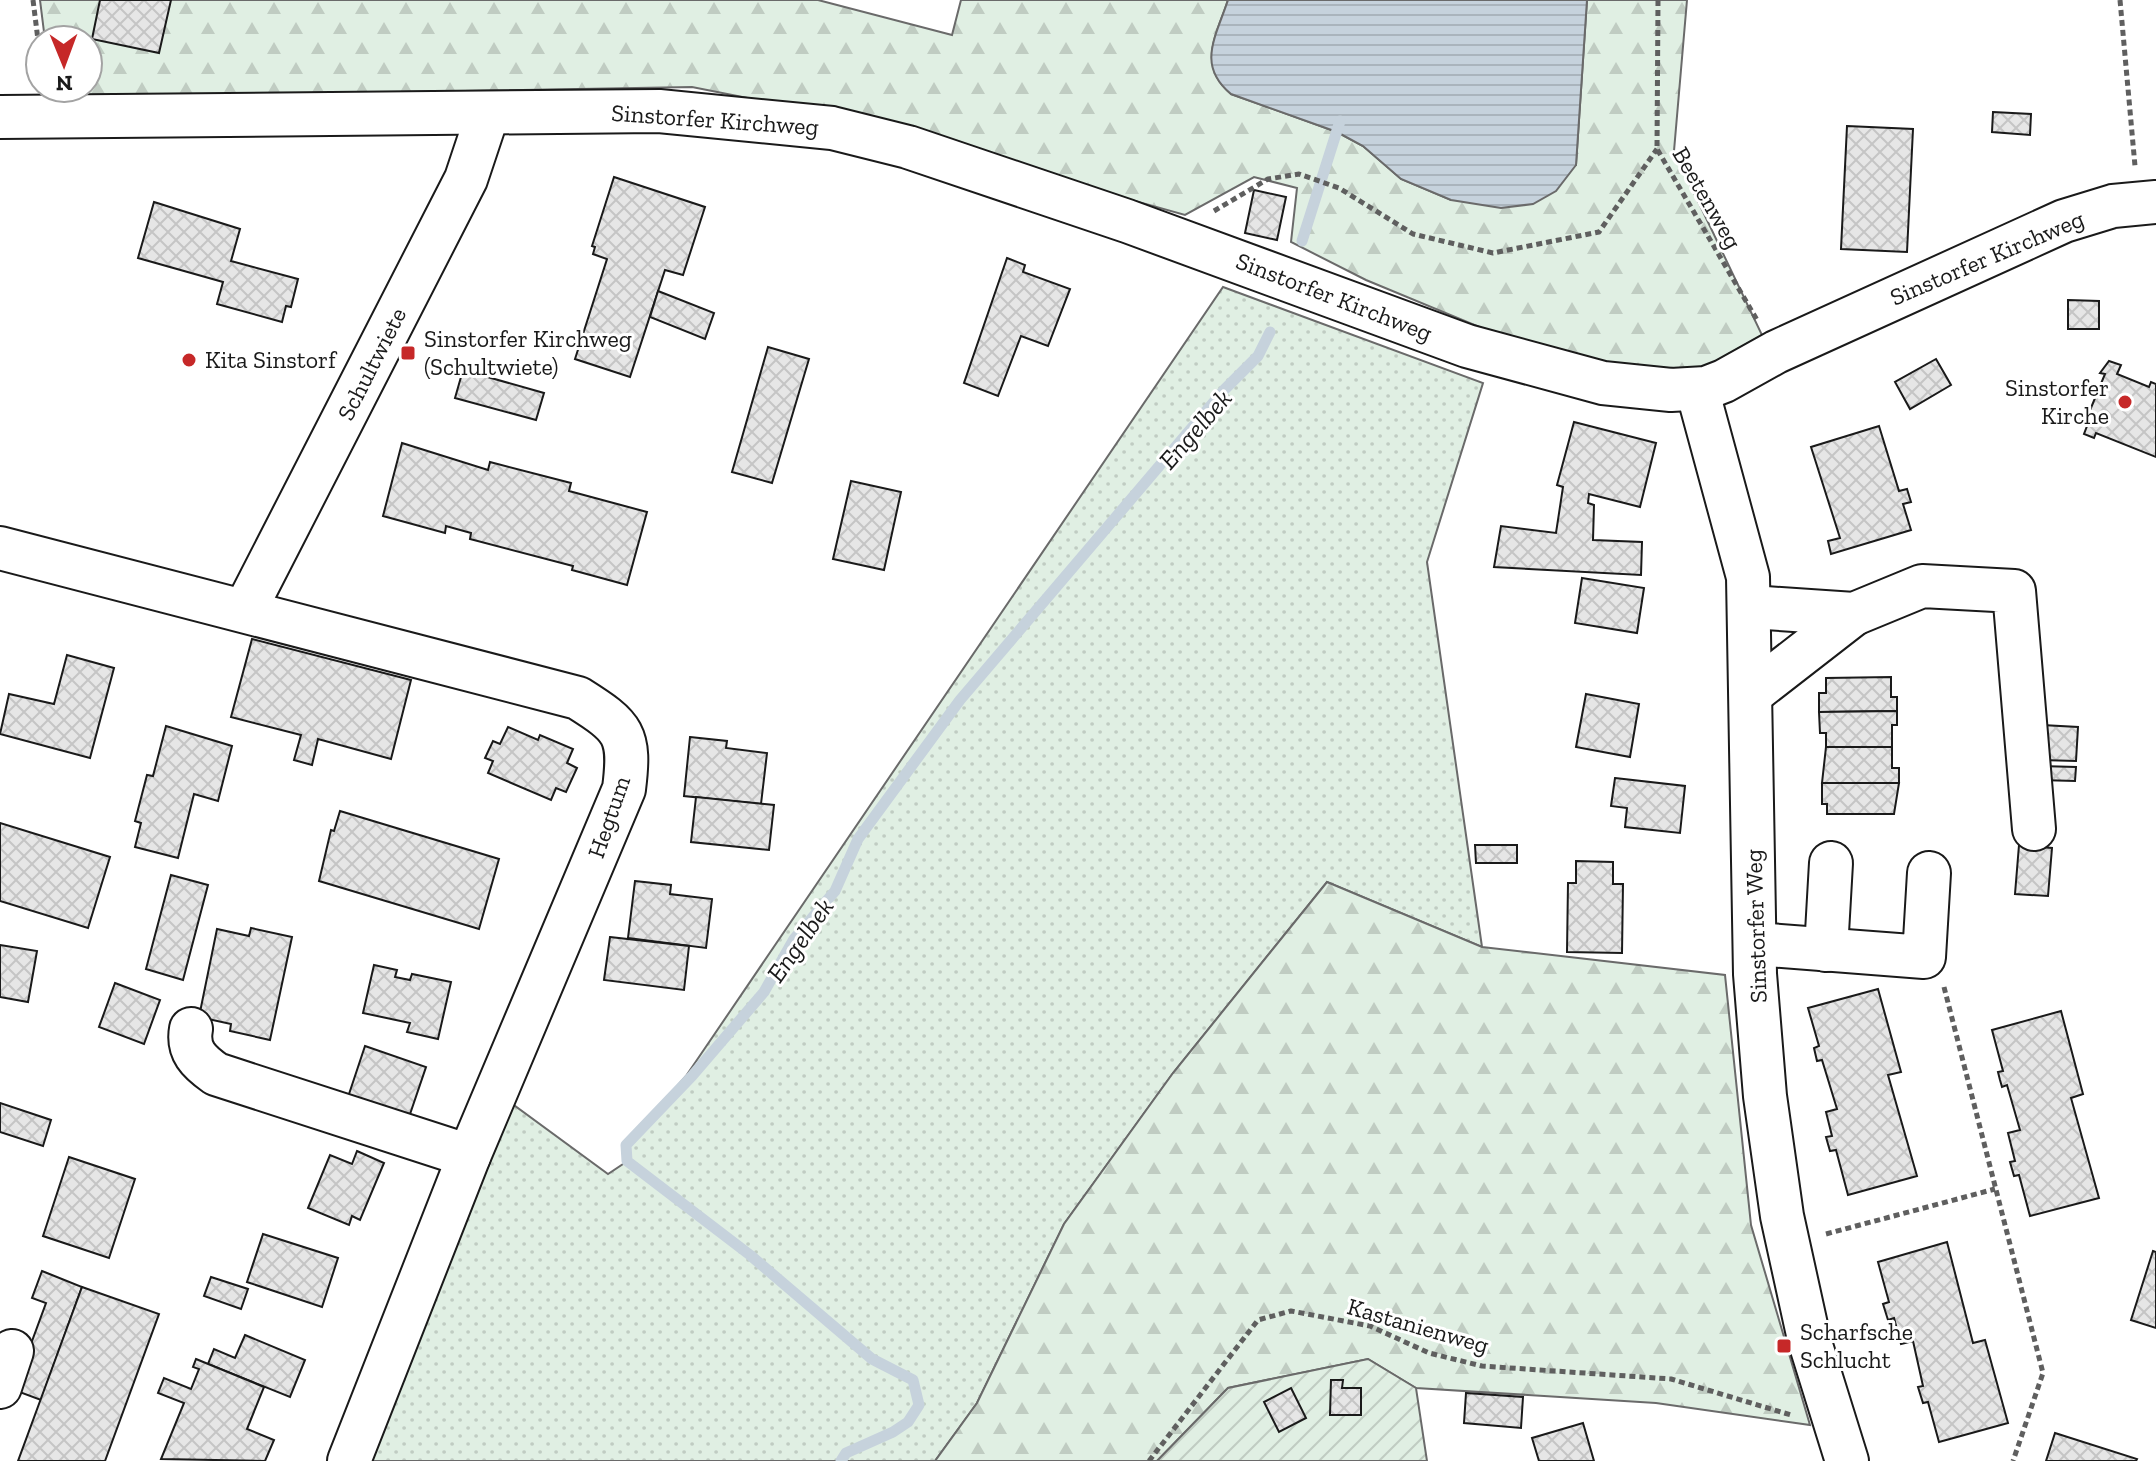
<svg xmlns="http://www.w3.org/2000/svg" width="2156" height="1461" font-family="'Zilla Slab',serif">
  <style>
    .grass { fill: url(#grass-dots); stroke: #6a6a6a; stroke-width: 2 }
    .forest { fill: url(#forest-firs); stroke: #6a6a6a; stroke-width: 2 }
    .garden { fill: url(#garden-furrows); stroke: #6a6a6a; stroke-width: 2 }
    .water { fill: url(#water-rules); stroke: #6a6a6a; stroke-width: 2 }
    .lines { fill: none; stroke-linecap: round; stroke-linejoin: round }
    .stream { stroke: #c6d2dc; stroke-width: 11 }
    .building { fill: url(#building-cross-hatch); stroke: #1a1a1a; stroke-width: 2 }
    .minor-casing { stroke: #1a1a1a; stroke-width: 46 }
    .path { stroke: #5f5f5f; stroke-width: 5; stroke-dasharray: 6 4; stroke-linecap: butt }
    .minor { stroke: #fff; stroke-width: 42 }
    .poi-dot { fill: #c62828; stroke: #fff; stroke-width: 3 }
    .labels { text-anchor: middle; stroke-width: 6; stroke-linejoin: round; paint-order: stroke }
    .street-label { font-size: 24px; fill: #1a1a1a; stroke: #fff }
    .poi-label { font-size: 24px; fill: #1a1a1a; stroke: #fff; text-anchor: start }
    .water-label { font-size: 26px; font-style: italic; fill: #1a1a1a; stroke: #fff }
  </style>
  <defs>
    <pattern id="grass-dots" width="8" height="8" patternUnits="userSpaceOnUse" patternTransform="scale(2)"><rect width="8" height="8" fill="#e0efe3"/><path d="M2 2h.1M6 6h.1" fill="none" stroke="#c0ccc2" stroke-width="1.8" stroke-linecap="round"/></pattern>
    <pattern id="forest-firs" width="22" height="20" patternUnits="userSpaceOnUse" patternTransform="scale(2)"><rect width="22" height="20" fill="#e0efe3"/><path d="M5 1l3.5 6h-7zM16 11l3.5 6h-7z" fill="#c0ccc2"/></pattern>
    <pattern id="garden-furrows" width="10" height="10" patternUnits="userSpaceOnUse" patternTransform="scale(2)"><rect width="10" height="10" fill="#e0efe3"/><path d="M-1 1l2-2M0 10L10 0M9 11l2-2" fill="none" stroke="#c0ccc2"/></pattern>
    <pattern id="water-rules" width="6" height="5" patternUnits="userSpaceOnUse" patternTransform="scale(2)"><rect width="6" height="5" fill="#c6d2dc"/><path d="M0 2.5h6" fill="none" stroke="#aab4bc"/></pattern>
    <pattern id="building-cross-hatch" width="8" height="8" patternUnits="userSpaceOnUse" patternTransform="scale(2)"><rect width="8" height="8" fill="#e6e6e6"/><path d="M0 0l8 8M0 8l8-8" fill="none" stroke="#c5c5c5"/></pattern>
  </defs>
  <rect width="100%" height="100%" fill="#fff"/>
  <!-- grass -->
  <path class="grass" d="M1223 287 1483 383 1427 562 1482 947 1327 882 1173 1073 1064 1224 977 1403 935 1461H349L496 1092 608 1174 626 1162V1145L686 1076Z"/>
  <!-- forest -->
  <g class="forest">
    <path d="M40 0H818L952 35 961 0H1228C1216 36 1197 65 1231 94L1337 132 1363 146 1401 179 1451 200 1576 165 1587 0H1687L1674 151 1762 335 1688 377 1535 350 1366 280 1291 242 1297 188 1254 177 1185 215 813 111 692 87 53 98 52 88H88V40H45Z"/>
    <path d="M1327 882 1482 947 1725 975 1751 1225 1810 1425 1656 1403 1416 1388 1368 1359 1228 1388 1157 1461H935L977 1403 1064 1224 1173 1073Z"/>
  </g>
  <!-- garden -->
  <path class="garden" d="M1368 1359 1416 1388 1427 1461H1157L1228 1388Z"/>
  <!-- water -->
  <path class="water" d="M1228 0H1587L1576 165 1556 191 1533 204 1501 208 1451 200 1401 179 1363 146 1337 132 1231 94C1196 65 1216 37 1228 0Z"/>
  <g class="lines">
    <!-- stream -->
    <g class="stream">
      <path d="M1302 241 1340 121"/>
      <path d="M841 1461 846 1453 893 1432 908 1422 919 1405 913 1380 872 1359 750 1255 627 1161 626 1145 692 1076 764 992 794 939 835 891 858 839 960 700 1224 390 1258 356 1270 332"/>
    </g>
  </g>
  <!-- building -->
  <g class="building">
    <path d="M100 0H171L159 53 92 39Z"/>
    <path d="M1993 112 2031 114 2030 135 1992 132Z"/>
    <path d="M1847 126 1913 129 1907 252 1841 249Z"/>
    <path d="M614 177 705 207 683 275 665 270 630 377 575 359 607 259 593 254 595 247 592 246Z"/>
    <path d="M1254 190 1286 197 1277 240 1245 233Z"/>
    <path d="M154 202 240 229 231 261 298 279 291 307 286 306 282 322 217 304 223 282 138 258Z"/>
    <path d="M1007 258 1025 265 1023 272 1070 289 1048 346 1021 336 998 396 964 383Z"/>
    <path d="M658 291 714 313 705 339 650 317Z"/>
    <path d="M2068 300 2099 301V329H2068Z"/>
    <path d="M768 347 809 359 772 483 732 472Z"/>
    <path d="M1936 359 1951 385 1910 409 1895 382Z"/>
    <path d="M2109 361 2121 365 2117 374 2149 387 2151 382 2156 384V457L2096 433 2094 438 2084 434 2087 426 2079 423 2081 417 2086 420 2105 374 2100 373Z"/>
    <path d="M463 370 544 393 536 420 455 398Z"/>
    <path d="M1574 422 1656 443 1640 507 1589 494 1588 503 1594 505 1593 540 1642 542 1641 575 1494 567 1501 526 1556 533 1563 487 1557 485Z"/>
    <path d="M1879 426 1899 491 1907 489 1911 502 1903 504 1911 530 1831 554 1828 541 1840 538 1811 447Z"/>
    <path d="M402 443 488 470 490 462 571 483 569 491 647 512 627 585 572 570 573 566 470 539 471 533 446 526 445 533 383 516Z"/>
    <path d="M851 481 901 492 884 570 833 559Z"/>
    <path d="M1582 578 1644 588 1637 633 1575 623Z"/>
    <path d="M252 639 411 680 391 759 318 739 312 765 294 760 301 735 231 717Z"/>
    <path d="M67 655 114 668 90 758 0 734 9 694 54 704Z"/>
    <path d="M1891 677V697H1897V711L1819 712V693H1826V678Z"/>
    <path d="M1586 694 1639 704 1630 757 1576 747Z"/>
    <path d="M1897 711V725H1892V747H1826V733H1820L1819 712Z"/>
    <path d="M2042 725 2078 727 2076 761 2041 760Z"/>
    <path d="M166 726 232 746 218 801 194 794 178 858 135 847 141 823 135 821 147 775 153 776Z"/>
    <path d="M508 727 538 740 540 735 573 749 567 763 577 768 566 792 556 788 551 800 488 773 493 761 485 758 493 741 500 744Z"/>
    <path d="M690 737 727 741 726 748 767 753 761 804 684 796Z"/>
    <path d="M1826 747H1892V768H1899V783H1822Z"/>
    <path d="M2040 766 2076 767 2075 781 2040 780Z"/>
    <path d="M1615 778 1685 786 1680 833 1625 827 1627 808 1611 806Z"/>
    <path d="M1822 783H1899L1894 814H1827V804H1822Z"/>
    <path d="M696 797 774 805 769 850 691 842Z"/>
    <path d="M340 811 499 859 479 929 319 881 331 830 334 831Z"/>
    <path d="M0 823 110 857 88 928 0 901Z"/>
    <path d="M1475 845H1517V863H1476Z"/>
    <path d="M2019 845 2052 848 2048 896 2015 894Z"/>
    <path d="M1576 861 1613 862V884H1623L1622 953 1567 952 1568 883H1576Z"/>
    <path d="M171 875 208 885 183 980 146 969Z"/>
    <path d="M635 881 671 885 670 894 712 899 706 948 628 938Z"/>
    <path d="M251 928 292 937 270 1040 230 1031 231 1024 199 1017 217 929 249 936Z"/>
    <path d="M610 937 689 946 684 990 604 980Z"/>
    <path d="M0 945 37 951 28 1002 0 997Z"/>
    <path d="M374 965 397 970 395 977 410 980 412 974 451 982 438 1039 407 1032 410 1023 363 1013Z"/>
    <path d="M115 983 160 1000 144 1044 99 1027Z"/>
    <path d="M1878 989 1901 1072 1888 1075 1917 1176 1848 1195 1836 1150 1830 1151 1826 1137 1832 1136 1826 1112 1837 1109 1822 1060 1817 1061 1814 1048 1819 1046 1808 1008Z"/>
    <path d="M2061 1011 2083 1094 2071 1098 2099 1198 2030 1216 2019 1175 2014 1176 2010 1162 2015 1161 2008 1133 2020 1130 2007 1085 2002 1087 2000 1080 1998 1072 2003 1071 1992 1030Z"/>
    <path d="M365 1046 426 1067 408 1120 347 1100Z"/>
    <path d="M0 1103 51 1120 43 1146 0 1132Z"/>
    <path d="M357 1151 384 1163 360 1220 352 1216 349 1225 308 1208 330 1155 352 1164Z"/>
    <path d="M69 1157 135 1179 109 1258 43 1236Z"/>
    <path d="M263 1234 338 1258 322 1307 247 1282Z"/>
    <path d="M1947 1242 1973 1343 1985 1340 2008 1423 1939 1442 1928 1402 1923 1403 1918 1387 1923 1386 1913 1341 1901 1344 1894 1318 1888 1320 1883 1304 1889 1302 1878 1262Z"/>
    <path d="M2153 1251 2156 1252V1328L2131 1320Z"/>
    <path d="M42 1271 82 1287 41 1400 14 1390 46 1303 32 1298Z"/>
    <path d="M211 1277 248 1289 241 1309 204 1296Z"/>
    <path d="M82 1287 159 1314 105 1461H18Z"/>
    <path d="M245 1335 305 1360 290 1397 208 1364 214 1349 235 1358Z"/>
    <path d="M196 1359 264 1387 247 1429 274 1440 265 1461 161 1459 184 1403 158 1393 164 1378 191 1389 199 1369 193 1367Z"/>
    <path d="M1331 1380H1343L1342 1388H1361V1415H1330Z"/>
    <path d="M1291 1388 1306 1418 1279 1432 1264 1402Z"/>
    <path d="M1466 1393 1523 1397 1521 1428 1464 1423Z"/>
    <path d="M1583 1423 1594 1461H1539L1532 1438Z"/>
    <path d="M2055 1433 2137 1459 2136 1461H2046Z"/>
  </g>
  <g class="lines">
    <!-- minor casing -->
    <g class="minor-casing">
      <g id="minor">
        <path d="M0 117 659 111 832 128 908 147 1127 221 1467 346 1603 383 1671 390 1706 388 1724 381 1776 352 2064 221 2113 206 2156 202"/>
        <path d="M1697 389 1748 577 1755 974 1765 1096 1782 1216 1809 1339 1847 1461"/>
        <path d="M0 548 578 698C624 727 631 734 624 789L469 1156 349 1461"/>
        <path d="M1751 607 1854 614 1922 586 2014 591 2034 829"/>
        <path d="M245 610 466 179 488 113"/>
        <path d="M1751 694 1854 614"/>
        <path d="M1755 944 1924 957 1929 873"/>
        <path d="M1826 950 1831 863"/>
        <path d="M191 1029C187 1051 199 1062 216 1074L469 1156"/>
        <path d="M0 1387 12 1351"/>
      </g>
    </g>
    <!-- path -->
    <g class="path">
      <path d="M33 0 40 56"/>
      <path d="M1658 0 1657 149 1757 320"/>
      <path d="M2120 0 2135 166"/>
      <path d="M1214 211 1268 179 1299 174 1339 188 1413 234 1493 253 1599 232 1657 149"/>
      <path d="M1944 987 2043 1373 2013 1461"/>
      <path d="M1826 1234 1995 1189"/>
      <path d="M1149 1461 1258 1320 1291 1311 1370 1326 1429 1353 1482 1366 1671 1379 1791 1415"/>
    </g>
    <!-- minor -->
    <use href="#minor" class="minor"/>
  </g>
  <!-- markers -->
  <g class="poi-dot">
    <rect x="400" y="345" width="16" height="16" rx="4"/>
    <circle cx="189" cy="360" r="8"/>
    <circle cx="2125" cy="402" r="8"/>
    <rect x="1776" y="1338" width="16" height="16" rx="4"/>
  </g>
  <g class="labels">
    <!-- street labels -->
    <g class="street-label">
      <text transform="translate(715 120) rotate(4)" y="8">Sinstorfer Kirchweg</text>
      <text transform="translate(1707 198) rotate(60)" y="8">Beetenweg</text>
      <text transform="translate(1987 258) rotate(-23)" y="8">Sinstorfer Kirchweg</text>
      <text transform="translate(1334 297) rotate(21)" y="8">Sinstorfer Kirchweg</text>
      <text transform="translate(372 364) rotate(-63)" y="8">Schultwiete</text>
      <text transform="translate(609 817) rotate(-71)" y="8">Hegtum</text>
      <text transform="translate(1756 926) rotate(-92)" y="8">Sinstorfer Weg</text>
      <text transform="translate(1418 1326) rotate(16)" y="8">Kastanienweg</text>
    </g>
    <!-- poi labels -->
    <g class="poi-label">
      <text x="424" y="347">Sinstorfer Kirchweg<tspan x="424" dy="28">(Schultwiete)</tspan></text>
      <text x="205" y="368">Kita Sinstorf</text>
      <text x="2109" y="396" text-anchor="end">Sinstorfer<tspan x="2109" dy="28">Kirche</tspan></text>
      <text x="1800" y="1340">Scharfsche<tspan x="1800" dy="28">Schlucht</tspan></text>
    </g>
    <!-- water labels -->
    <g class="water-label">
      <text transform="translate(1195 429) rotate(-49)" y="9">Engelbek</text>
      <text transform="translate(800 940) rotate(-55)" y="9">Engelbek</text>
    </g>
  </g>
  <!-- north arrow -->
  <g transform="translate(64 64) rotate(179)"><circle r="38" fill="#ffffff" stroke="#a3a3a3" stroke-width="2"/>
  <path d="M0-6L14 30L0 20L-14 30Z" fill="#c62828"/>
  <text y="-12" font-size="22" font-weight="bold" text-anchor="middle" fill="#1a1a1a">N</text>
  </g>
</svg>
